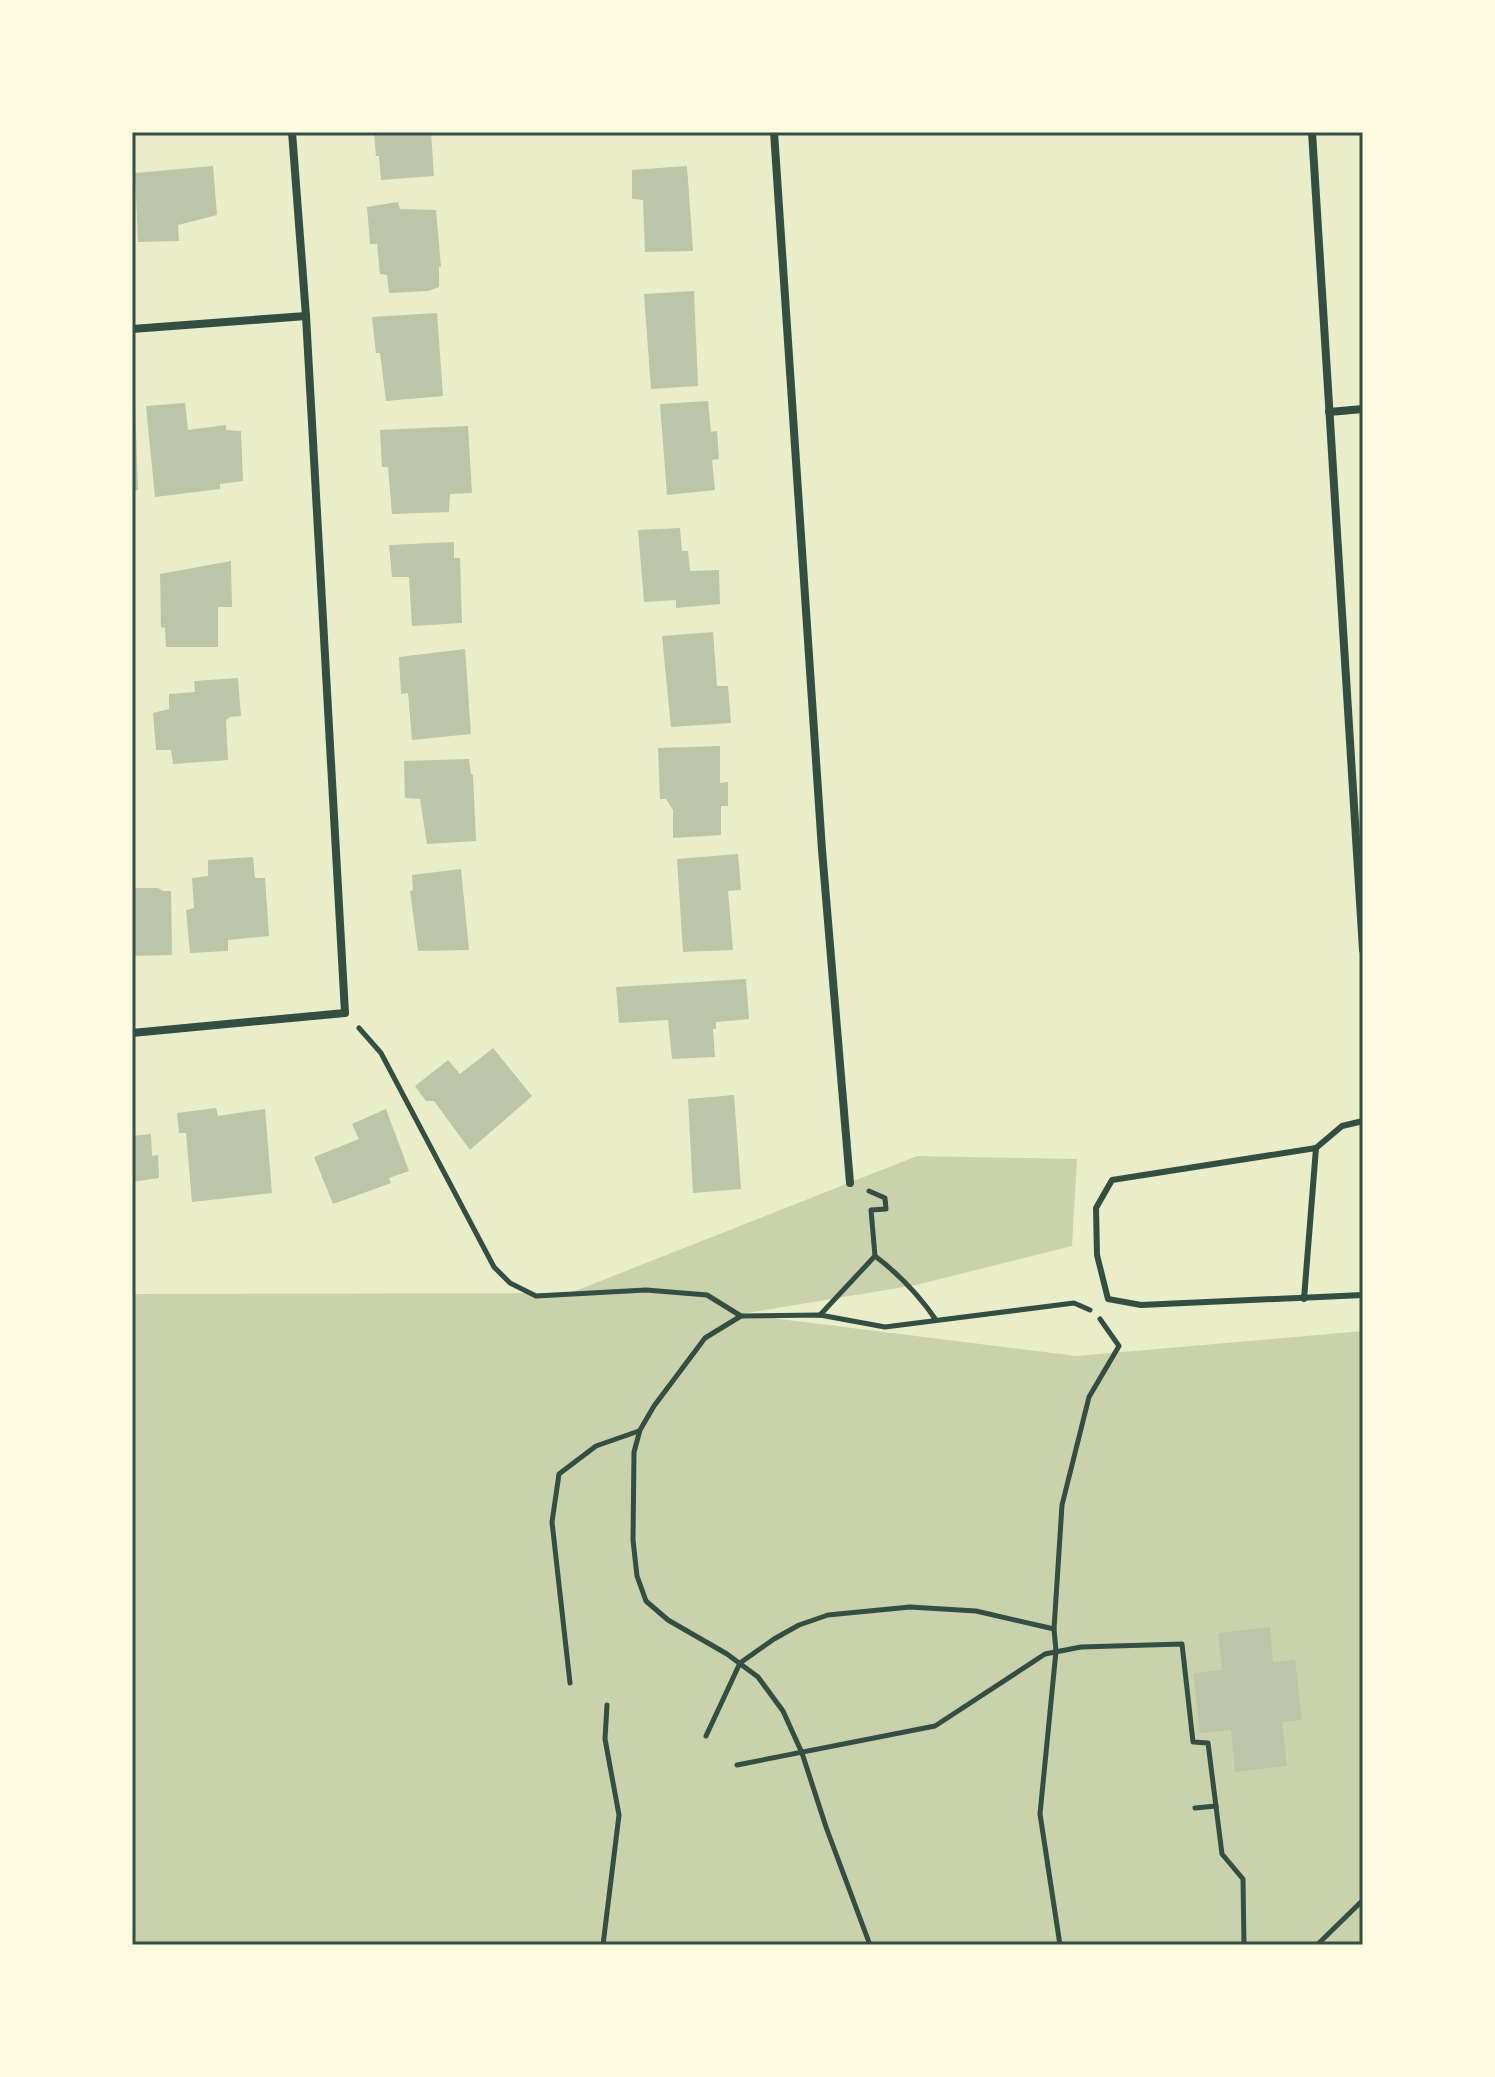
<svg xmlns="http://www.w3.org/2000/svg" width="1495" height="2077" font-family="Helvetica,sans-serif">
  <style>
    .green { fill: #cad2ad }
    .building { fill: #bcc5a7 }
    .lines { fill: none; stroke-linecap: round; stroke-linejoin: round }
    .path { stroke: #344e41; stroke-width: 5 }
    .service { stroke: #344e41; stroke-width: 6 }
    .minor { stroke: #344e41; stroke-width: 8 }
    .neatline { fill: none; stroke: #344e41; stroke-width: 3 }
  </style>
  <rect width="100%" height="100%" fill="#e9edc9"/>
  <!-- green -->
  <path class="green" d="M917 1156 1077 1159 1072 1246 916 1285 741 1314 1077 1356 1363 1331V1945H132V1294L570 1293Z"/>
  <!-- building -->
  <g class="building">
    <path d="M374 132H431L434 176 381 180 379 156H376Z"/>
    <path d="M213 166 217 215 178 225 179 241 138 242 135 173Z"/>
    <path d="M687 166 693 251 645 252 643 200 632 199V170Z"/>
    <path d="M398 202 400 209 436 210 441 267H439V287L428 291 389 293 387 275 380 274 377 244H370L367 207Z"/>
    <path d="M694 291 698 386 651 389 644 294Z"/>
    <path d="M437 313 443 396 386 401 380 353H376L372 317Z"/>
    <path d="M708 401 711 432 717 431 719 459 712 460 715 490 667 495 660 404Z"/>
    <path d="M132 402H135L138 490 132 491Z"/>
    <path d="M185 403 188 430 226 425V430L241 431 243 481 220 484V489L155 497 146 406Z"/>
    <path d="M468 426 472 493 450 494 449 512 392 514 388 467H382L380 430Z"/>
    <path d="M680 528 682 551H688L690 571 719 570 720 604 676 608V600L644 602 638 530Z"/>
    <path d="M454 542V558H460L462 623 412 626 409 577H392L389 545Z"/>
    <path d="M231 561 232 607H218V647H166L165 628 161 627 160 574Z"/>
    <path d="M713 632 717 686H728L731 723 671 727 662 636Z"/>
    <path d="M465 649 471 734 412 740 408 693 401 694 399 657Z"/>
    <path d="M238 678 241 716 230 717 226 720 228 760 173 764 171 750H156L153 713 169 709V694L195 692 194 681Z"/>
    <path d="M720 746V783L728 782V806H721V835L673 838V810L666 799H660L658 748Z"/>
    <path d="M469 759 471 774 473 775 476 841 427 844 420 799 405 798 404 761Z"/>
    <path d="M738 854 741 890 728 891 733 950 683 952 677 859Z"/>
    <path d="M253 857 255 878H265L269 936 228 940V951L190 953 186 910 194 908 192 878 208 876V860Z"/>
    <path d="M461 869 469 950 418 951 410 891 413 890 412 875Z"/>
    <path d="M132 888H158L163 891H171L172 955 132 956Z"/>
    <path d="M746 979 749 1019 716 1022V1029H713L715 1057 672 1059 668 1020 619 1023 616 987Z"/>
    <path d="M493 1048 532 1096 470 1150 434 1101H426L415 1086 448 1060 460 1074Z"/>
    <path d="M734 1095 741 1189 693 1193 688 1099Z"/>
    <path d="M216 1108 218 1116 265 1109 272 1193 192 1202 186 1133H179L177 1113Z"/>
    <path d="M386 1109 409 1171 389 1178 391 1183 333 1204 314 1157 359 1139 352 1124Z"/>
    <path d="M151 1134 152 1156 158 1155 159 1178 132 1182V1136Z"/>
    <path d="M1270 1627 1273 1662 1295 1660 1302 1720 1282 1722 1287 1766 1235 1772 1231 1730 1200 1733 1193 1673 1222 1670 1218 1633Z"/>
  </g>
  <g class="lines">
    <!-- path -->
    <g class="path">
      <path d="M359 1028 381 1053 494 1267 510 1283 536 1296 646 1290 707 1295 741 1316"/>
      <path d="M869 1191 885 1198 886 1209 871 1210 875 1256C900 1275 919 1295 936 1320"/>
      <path d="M820 1315 875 1256"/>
      <path d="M1054 1629 1062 1505 1089 1397 1119 1346 1100 1319"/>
      <path d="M570 1683 552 1522 559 1474 596 1446 639 1431"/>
      <path d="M706 1736 740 1663 774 1639 799 1625 828 1615 910 1607 976 1611 1054 1629 1056 1651 1040 1814 1060 1945"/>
      <path d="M737 1765 935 1726 1045 1654 1081 1647 1182 1644 1193 1742 1208 1743 1222 1854 1243 1879 1244 1945"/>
      <path d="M1195 1808 1216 1806"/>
      <path d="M603 1945 619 1815 605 1739 607 1705"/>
      <path d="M870 1945 826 1827 802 1753 783 1711 758 1677 727 1654 668 1620 646 1601 637 1576 633 1540 634 1452 640 1430 654 1406 705 1338 741 1316 820 1315 885 1327 1074 1303 1090 1310"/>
      <path d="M1317 1945 1363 1900"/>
    </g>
    <!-- service -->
    <g class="service">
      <path d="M1363 1121 1342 1126 1316 1148 1112 1180 1096 1208 1097 1255 1108 1299 1141 1305 1363 1295"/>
      <path d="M1304 1299 1316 1148"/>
    </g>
    <!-- minor -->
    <g class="minor">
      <path d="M774 132 822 850 850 1183"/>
      <path d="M1312 132 1363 950"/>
      <path d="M132 329 306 316"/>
      <path d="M1329 412 1363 409"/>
      <path d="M132 1033 345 1013 306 316 292 132"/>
    </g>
  </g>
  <!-- border -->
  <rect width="1495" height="2077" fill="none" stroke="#fefae0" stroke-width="268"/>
  <rect x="134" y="134" width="1227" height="1809" class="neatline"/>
</svg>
